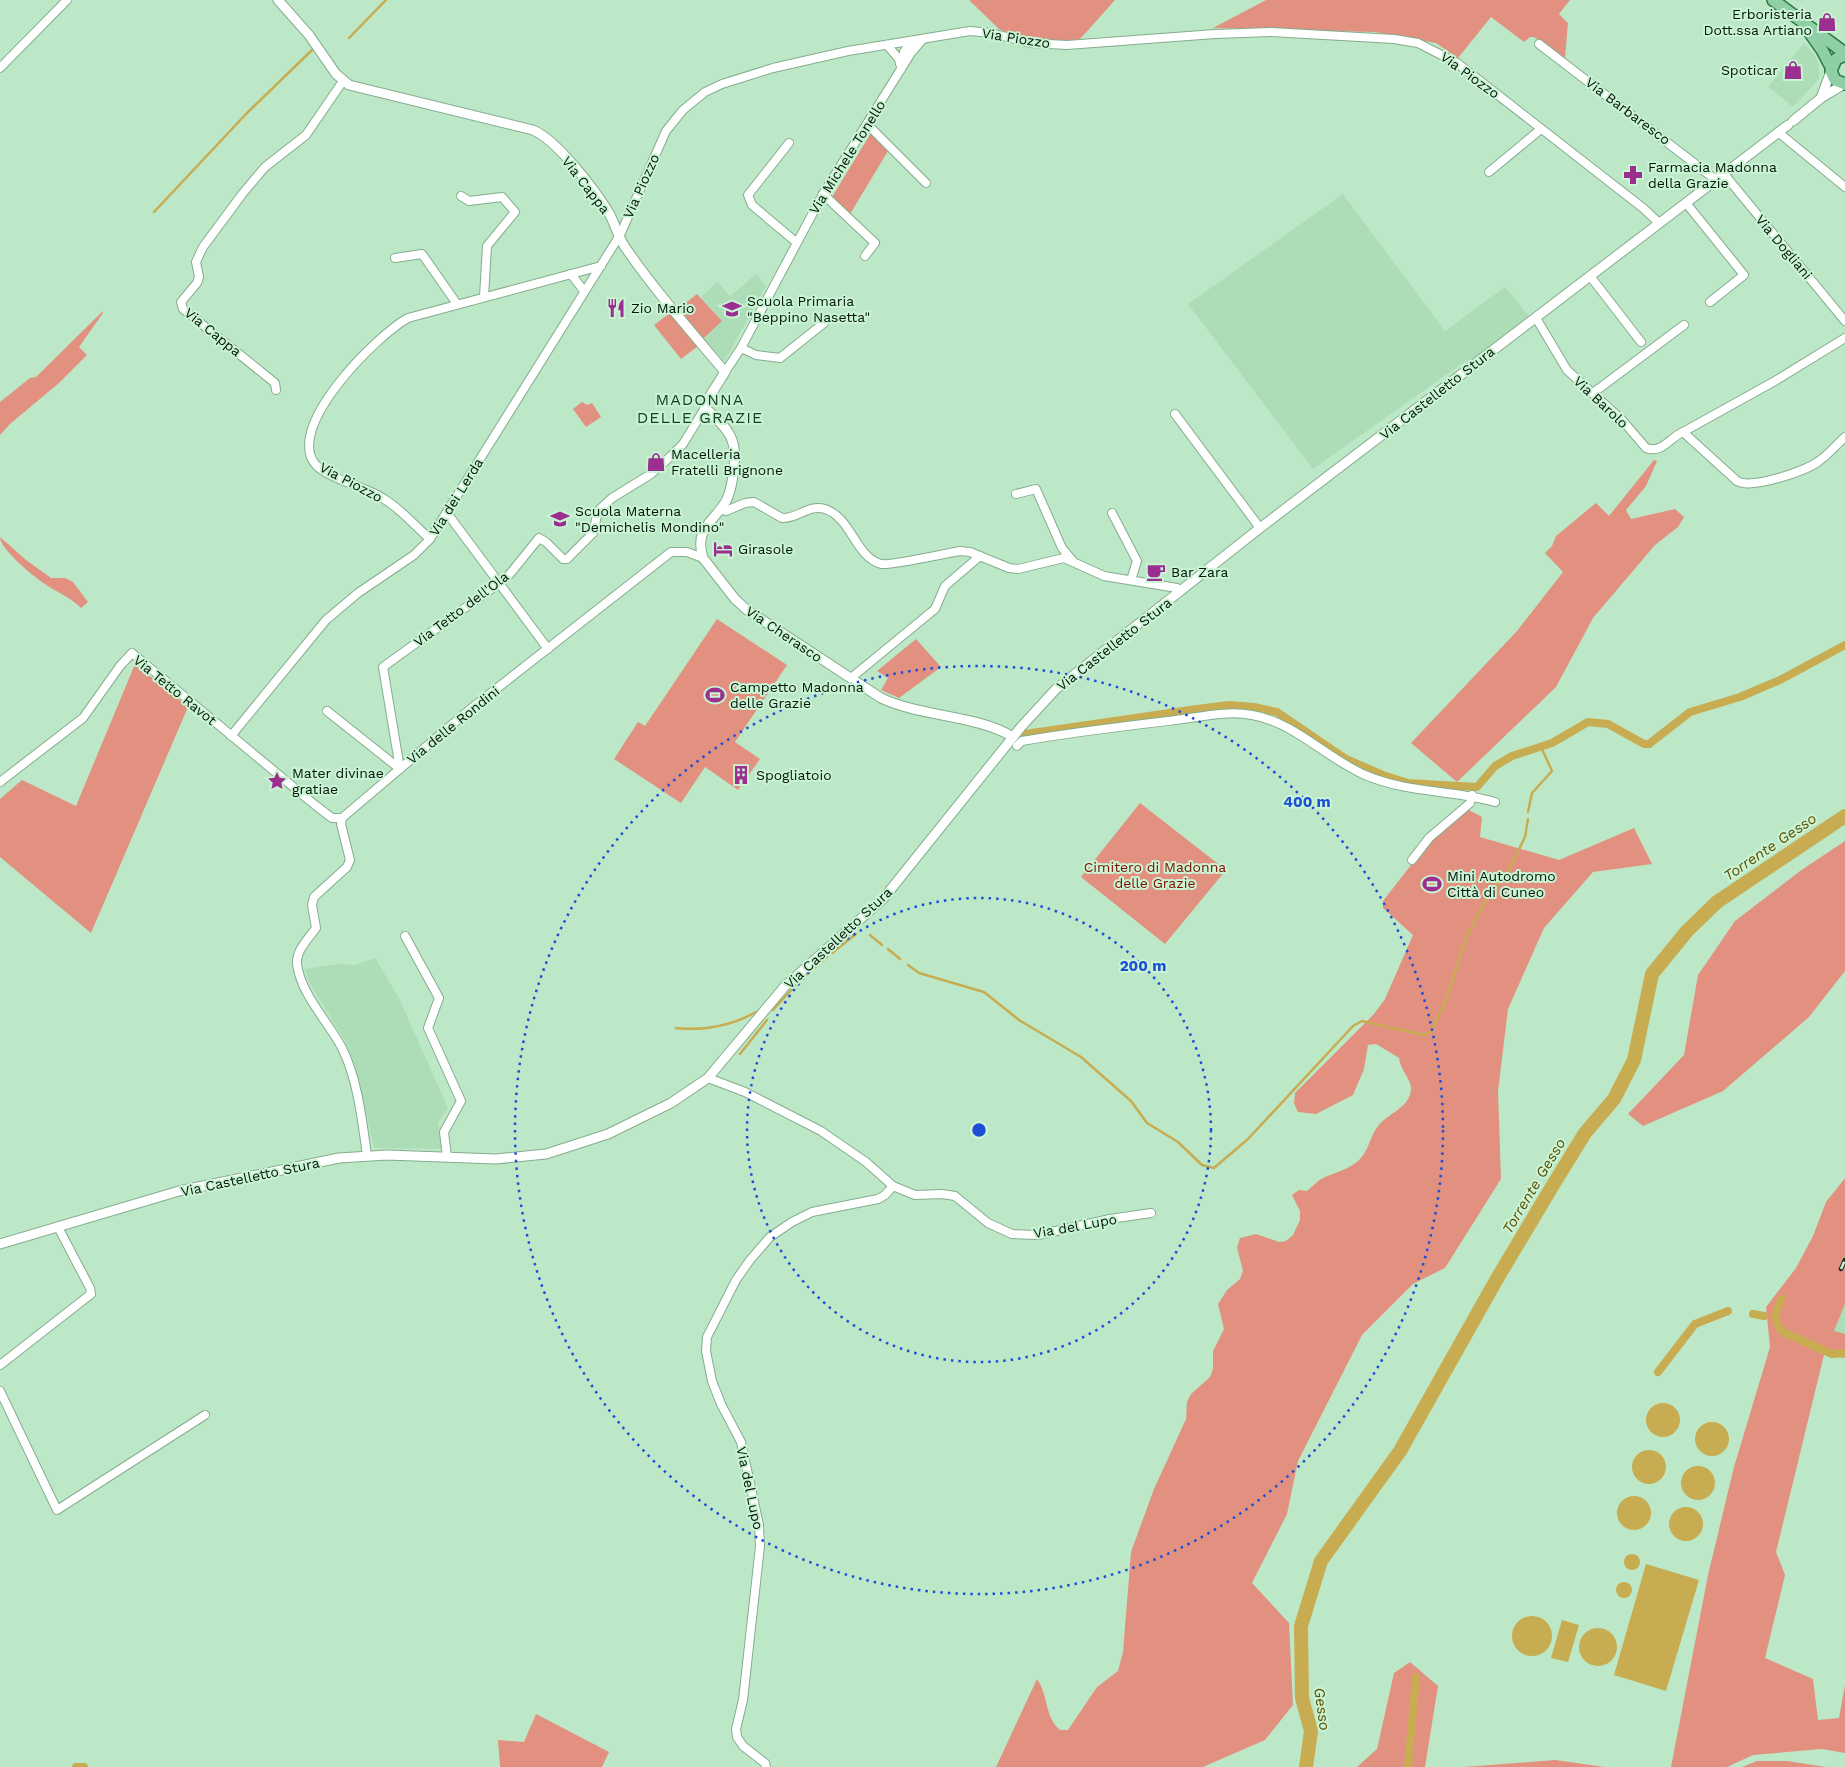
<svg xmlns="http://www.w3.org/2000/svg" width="1845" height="1767" font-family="'Work Sans',sans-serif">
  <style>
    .built { fill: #acddb7 }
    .green { fill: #e29180 }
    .water { fill: #c8ac51 }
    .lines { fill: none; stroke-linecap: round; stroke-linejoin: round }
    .stream { stroke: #c8ac51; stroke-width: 2.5 }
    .canal { stroke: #c8ac51; stroke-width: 8 }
    .river { stroke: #c8ac51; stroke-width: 14 }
    .minor-casing { stroke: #84ad8e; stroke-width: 10 }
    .tertiary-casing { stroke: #84ad8e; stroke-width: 11 }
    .primary-casing { stroke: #2d7948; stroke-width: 14 }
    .minor { stroke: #fff; stroke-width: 8 }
    .tertiary { stroke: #fff; stroke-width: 9 }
    .primary { stroke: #8ecfa6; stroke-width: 11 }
    .rail-casing { stroke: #192b1e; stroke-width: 4.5 }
    .rail { stroke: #caf5d4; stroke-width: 2.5; stroke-dasharray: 8; stroke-linecap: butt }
    .ring { fill: none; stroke: #1d4ed8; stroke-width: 2.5; stroke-dasharray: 2.5 5 }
    .labels { text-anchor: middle; stroke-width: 4; stroke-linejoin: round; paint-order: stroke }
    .poi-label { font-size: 14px; fill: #051409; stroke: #caf5d4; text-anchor: start }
    .street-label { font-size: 14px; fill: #051409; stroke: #caf5d4 }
    .park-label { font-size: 14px; fill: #7d0e00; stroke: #caf5d4 }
    .water-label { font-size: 15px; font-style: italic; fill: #604d00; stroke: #caf5d4 }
    .quarter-label { font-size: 16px; letter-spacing: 1px; fill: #173e24; stroke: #caf5d4 }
    .centre { fill: #1d4ed8; stroke: #caf5d4; stroke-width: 2.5 }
    .ring-label { font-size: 15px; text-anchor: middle; font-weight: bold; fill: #1d4ed8; stroke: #caf5d4; stroke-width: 4; stroke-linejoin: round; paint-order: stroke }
  </style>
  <rect width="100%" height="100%" fill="#bde8c7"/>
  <!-- built -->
  <g class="built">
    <path d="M1804 43 1814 54 1819 64V79L1793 107 1768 87Z"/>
    <path d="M1343 194 1445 331 1505 287 1529 316 1469 362 1467 360 1313 469 1188 304Z"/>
    <path d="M756 274 766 286 724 362 703 340 722 321 701 297 717 282 730 296Z"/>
    <path d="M375 958 399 998 448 1108 438 1123 442 1149 374 1148 355 1065 346 1042 309 982 305 969 339 964 355 965Z"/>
    <path d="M1845 1304V1334L1834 1331Z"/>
  </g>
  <!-- green -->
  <g class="green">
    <path d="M969 0H1115L1081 38 1072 42 1031 40 1008 33 999 29Z"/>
    <path d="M1266 0H1570L1559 14 1568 23 1565 58 1534 37H1530L1524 42 1491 17 1458 58 1436 43 1375 32 1213 28Z"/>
    <path d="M871 133 888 151 850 214 832 197Z"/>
    <path d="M697 294 722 321 703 339 682 316V306Z"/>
    <path d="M103 311V313L79 347 87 355 59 383 10 424 0 435V402L30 378 36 377Z"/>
    <path d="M670 313 697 347 681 359 654 325Z"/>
    <path d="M582 402 587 405 592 403 601 417 586 427 573 409Z"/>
    <path d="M1654 460 1657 461 1646 486 1626 510 1631 519 1675 509 1684 517 1678 527 1655 545 1593 618 1556 687 1457 782 1411 743 1517 631 1563 572 1545 553 1552 546 1556 536 1596 503 1609 516Z"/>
    <path d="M0 537 26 560 51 578H65L73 582 88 602 81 608C72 598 56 592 45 584 34 577 0 549 0 537Z"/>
    <path d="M717 619 787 665 735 742 760 759 738 790 705 767 681 803 614 759 638 722 645 726Z"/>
    <path d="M916 639 941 667 899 698 881 690 888 678 877 671Z"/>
    <path d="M135 664 188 707 91 933 0 857V799L22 780 76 806Z"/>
    <path d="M1140 803 1226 870 1165 944 1081 877Z"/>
    <path d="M1467 809 1482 817 1480 837 1559 860 1634 828 1652 864 1593 872 1544 928 1508 1009 1498 1091 1501 1179 1445 1268 1413 1284 1362 1335 1298 1461 1287 1514 1252 1583 1289 1623 1293 1705 1265 1740 1203 1767H996L1037 1679C1049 1696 1044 1716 1060 1730H1068L1097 1687 1118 1671 1123 1652 1131 1552 1154 1489 1186 1419 1187 1402 1191 1394 1210 1377 1213 1369V1351L1224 1329 1218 1304 1227 1290 1240 1279 1243 1271 1237 1247 1240 1238 1256 1234 1279 1242 1286 1241 1293 1235 1300 1220V1211L1292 1195 1299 1190 1307 1191C1313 1186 1318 1180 1325 1177 1337 1172 1346 1170 1357 1162 1369 1152 1369 1138 1378 1126 1388 1113 1410 1108 1411 1089 1411 1078 1400 1070 1399 1058L1376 1044 1368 1045 1364 1069 1353 1095 1316 1114 1298 1112 1294 1103 1295 1093 1374 1014 1385 999 1413 935 1383 908V901L1432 838Z"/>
    <path d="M1845 841V971L1809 1017 1723 1091 1643 1126 1628 1114 1684 1055 1698 975 1735 921 1800 871Z"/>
    <path d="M1845 1178V1304L1834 1331 1845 1334V1358L1824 1355 1776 1552 1785 1575 1765 1658 1813 1679 1818 1720 1839 1718 1845 1685V1753L1822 1749 1753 1755 1727 1767H1671L1708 1575 1734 1467 1770 1347 1766 1307 1796 1268 1813 1236 1826 1202Z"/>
    <path d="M1410 1662 1438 1686 1425 1767H1357L1377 1749 1394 1673Z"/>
    <path d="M536 1714 609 1752 602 1767H500L498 1740 524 1742Z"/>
    <path d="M1555 1760 1605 1767H1464Z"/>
    <path d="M1757 1761H1787L1826 1767H1742Z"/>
  </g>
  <!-- water -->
  <g class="water">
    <circle cx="1663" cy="1420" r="17"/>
    <circle cx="1712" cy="1439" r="17"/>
    <circle cx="1649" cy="1467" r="17"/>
    <circle cx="1698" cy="1483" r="17"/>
    <circle cx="1634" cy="1513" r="17"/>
    <circle cx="1686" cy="1524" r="17"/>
    <circle cx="1632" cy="1562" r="8"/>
    <path d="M1646 1564 1699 1580 1666 1691 1614 1675Z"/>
    <circle cx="1624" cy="1590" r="8"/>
    <circle cx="1532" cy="1636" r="20"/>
    <path d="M1562 1620 1579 1625 1568 1662 1551 1658Z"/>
    <circle cx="1598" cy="1647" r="19"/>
  </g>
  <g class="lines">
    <!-- stream -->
    <g class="stream">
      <path d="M349 38 386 0"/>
      <path d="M154 212 246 114 312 50"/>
      <path d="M1528 812 1532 793 1552 771 1541 747"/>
      <path d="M870 935 882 945"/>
      <path d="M888 949 900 959"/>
      <path d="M832 953 856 934"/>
      <path d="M908 965 919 973 984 992 1019 1020 1081 1057 1131 1101 1147 1123 1178 1142 1202 1165 1214 1168 1248 1139 1353 1026 1362 1021 1424 1035 1431 1032 1448 995 1465 940 1490 892 1507 874 1525 837 1528 819"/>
      <path d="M773 1010 801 979 827 957"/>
      <path d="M676 1028C704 1031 731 1026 756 1012"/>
      <path d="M740 1054 767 1020"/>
    </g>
    <!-- canal -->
    <g class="canal">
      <path d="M1025 734 1197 709 1229 705 1254 707 1277 712 1346 759 1383 775 1408 783 1477 787 1495 766 1512 756 1552 743 1588 722 1608 724 1644 744H1649L1690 712 1740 697 1780 680 1845 645"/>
      <path d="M1781 1299 1775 1316 1779 1328 1785 1333 1832 1354 1845 1353"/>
      <path d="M1753 1314 1764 1316"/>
      <path d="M1658 1372 1695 1324 1728 1311"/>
      <path d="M76 1767H84"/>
      <path d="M1408 1767 1416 1677"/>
    </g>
    <!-- river -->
    <path class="river" d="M1306 1767 1311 1731 1302 1698 1301 1626 1321 1561 1400 1451 1498 1277 1553 1185 1585 1133 1614 1099 1634 1060 1652 974 1687 931 1717 902 1845 816"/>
    <!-- minor casing -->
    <g class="minor-casing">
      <g id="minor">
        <path d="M1539 44 1716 180"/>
        <path d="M887 45 899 59 900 64"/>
        <path d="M0 68 67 0"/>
        <path d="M901 69 904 52 911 41"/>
        <path d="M867 124 926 183"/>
        <path d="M1778 132 1845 187"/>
        <path d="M789 143 748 195 752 205 796 242"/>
        <path d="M1489 172 1541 129"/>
        <path d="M1724 174 1845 321"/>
        <path d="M823 194 875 243 865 256"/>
        <path d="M461 196 469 201 502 197 515 212 487 246 484 297"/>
        <path d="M1686 203 1744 275 1710 302"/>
        <path d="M395 258 422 254 457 304"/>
        <path d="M571 274 584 291"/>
        <path d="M1590 276 1641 342"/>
        <path d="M1536 318 1567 370 1622 420 1646 448C1662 454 1669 438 1683 432L1737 481C1750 490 1806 471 1819 461 1828 455 1836 445 1845 437"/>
        <path d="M741 348 756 355 780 358 824 323"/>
        <path d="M725 372 741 348 823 194 911 53 923 39"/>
        <path d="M276 390 275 383 183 309 181 302 197 283 199 277 196 262 203 247 243 193 265 167 306 135 343 81"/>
        <path d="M1593 393 1684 325"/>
        <path d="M1175 414 1260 528"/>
        <path d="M1683 432 1775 381 1845 338"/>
        <path d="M1016 494 1036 489 1062 548 1072 560"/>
        <path d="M720 509 726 511 745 503 754 502 782 518C798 519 808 504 825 509 852 518 855 557 881 564 890 566 947 553 960 551L970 552 1009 568 1018 569 1064 558 1104 576 1177 588 1181 590"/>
        <path d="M447 513 548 649"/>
        <path d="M1112 513 1137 561 1131 580"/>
        <path d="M430 539C415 526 401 509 384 499 367 487 329 479 316 465 283 428 377 335 408 318L601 266"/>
        <path d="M851 678 935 609 945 586 980 556"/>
        <path d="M327 711 400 769"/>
        <path d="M231 736 326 620 358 593 414 555 430 539 620 235 666 131 683 110 705 92 722 84 773 68 848 51 970 31 991 33 1030 43 1067 45 1215 34 1271 32 1394 39 1418 43 1457 63 1643 208 1659 223"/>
        <path d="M1017 746 1022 741C1073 732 1125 726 1176 720 1200 717 1228 710 1252 715 1294 722 1326 758 1365 775 1410 794 1450 789 1495 802"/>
        <path d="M400 769 383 667 498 584 509 575 539 538 546 542 563 559H567L593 533 598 511 612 498 651 474 672 455 683 444 705 408"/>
        <path d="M0 782 83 718 120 666 132 653 315 805 332 818H342"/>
        <path d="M1412 860 1429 838 1470 803 1472 795"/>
        <path d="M405 936 439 998 428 1028 461 1101 444 1132 447 1157"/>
        <path d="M708 1078 745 1092 821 1131 866 1162 893 1186 915 1195 942 1194 955 1196 988 1223 1012 1234 1038 1235 1110 1219 1151 1213"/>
        <path d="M367 1155C362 1121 358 1080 342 1048 328 1021 301 995 297 964 296 950 309 938 316 928L312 905 314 897 347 867 350 860 341 824 342 818 468 711 671 552H687L703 558"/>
        <path d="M0 1365 91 1294 90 1288 58 1227"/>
        <path d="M0 1391 57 1510 205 1415"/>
        <path d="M766 1767 765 1763 743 1746 737 1737 736 1729 743 1700 760 1546 759 1525 741 1442 721 1404 712 1381 706 1351 707 1337 736 1280 750 1260 770 1237 792 1222 812 1212 878 1199 885 1195 893 1186"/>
      </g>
    </g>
    <!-- tertiary casing -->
    <g class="tertiary-casing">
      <g id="tertiary">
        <path d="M278 0 309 35 336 74 349 85 533 130C557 140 595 190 609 213 615 224 618 237 625 247 655 291 691 331 725 372L708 399 705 408C730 430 739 440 733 475 732 483 730 493 726 501 713 523 694 528 703 558L735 599 747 610 881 698C921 717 978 715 1013 737"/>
        <path d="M1821 98 1831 71"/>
        <path d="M1793 121 1821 98 1844 84"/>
        <path d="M0 1244 179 1191 339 1158 387 1155 496 1159 546 1154 608 1134 671 1103 708 1078 785 986 883 899 1021 727 1056 689 1260 528 1788 125"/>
      </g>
    </g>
    <!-- primary casing -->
    <g class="primary-casing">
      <g id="primary">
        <path d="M1773 0 1845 53"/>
        <path d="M1805 26 1822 50 1831 67"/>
        <path d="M1845 55 1836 59 1831 71 1835 80 1845 84"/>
      </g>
    </g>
    <!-- minor -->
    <use href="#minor" class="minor"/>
    <!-- tertiary -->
    <use href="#tertiary" class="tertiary"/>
    <!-- primary -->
    <use href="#primary" class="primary"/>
    <!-- rail casing -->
    <g class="rail-casing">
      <path id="rail" d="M1841 1269 1845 1260"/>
    </g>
    <!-- rail -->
    <use href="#rail" class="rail"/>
  </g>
  <!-- distance rings -->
  <g class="ring">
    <circle cx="979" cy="1130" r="232"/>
    <circle cx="979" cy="1130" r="464"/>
  </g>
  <!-- icons -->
  <defs>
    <g id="shop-bare" transform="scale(1.5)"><path d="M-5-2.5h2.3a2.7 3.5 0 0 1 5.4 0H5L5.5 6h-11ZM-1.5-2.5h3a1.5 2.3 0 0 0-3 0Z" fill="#9b2f90" stroke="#caf5d4" stroke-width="2.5" paint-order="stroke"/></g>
    <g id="pharmacy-bare" transform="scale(1.5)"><path d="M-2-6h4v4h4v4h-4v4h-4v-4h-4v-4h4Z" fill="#9b2f90" stroke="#caf5d4" stroke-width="2.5" paint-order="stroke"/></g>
    <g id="restaurant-bare" transform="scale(1.5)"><path d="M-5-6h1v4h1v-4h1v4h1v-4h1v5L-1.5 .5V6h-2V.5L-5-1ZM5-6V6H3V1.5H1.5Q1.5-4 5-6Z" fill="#9b2f90" stroke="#caf5d4" stroke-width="2.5" paint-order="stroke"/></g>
    <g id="school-bare" transform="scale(1.5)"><path d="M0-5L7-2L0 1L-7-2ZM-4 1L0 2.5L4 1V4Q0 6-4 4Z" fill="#9b2f90" stroke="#caf5d4" stroke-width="2.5" paint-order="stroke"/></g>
    <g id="hotel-bare" transform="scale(1.5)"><path d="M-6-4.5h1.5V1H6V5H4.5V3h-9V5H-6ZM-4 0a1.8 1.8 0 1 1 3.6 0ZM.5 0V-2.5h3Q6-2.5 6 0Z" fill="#9b2f90" stroke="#caf5d4" stroke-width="2.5" paint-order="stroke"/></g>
    <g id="cafe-bare" transform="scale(1.5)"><path d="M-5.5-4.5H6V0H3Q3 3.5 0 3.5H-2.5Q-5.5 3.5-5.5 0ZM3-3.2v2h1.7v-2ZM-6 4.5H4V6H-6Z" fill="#9b2f90" stroke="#caf5d4" stroke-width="2.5" paint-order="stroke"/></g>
    <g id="stadium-bare" transform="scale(1.5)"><path d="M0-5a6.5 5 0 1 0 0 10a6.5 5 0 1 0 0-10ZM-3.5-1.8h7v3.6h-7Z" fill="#9b2f90" stroke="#caf5d4" stroke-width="2.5" paint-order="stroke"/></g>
    <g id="building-bare" transform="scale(1.5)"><path d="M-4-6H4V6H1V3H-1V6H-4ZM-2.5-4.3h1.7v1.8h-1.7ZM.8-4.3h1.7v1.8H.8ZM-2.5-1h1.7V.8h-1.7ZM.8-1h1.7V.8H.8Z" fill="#9b2f90" stroke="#caf5d4" stroke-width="2.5" paint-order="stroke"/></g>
    <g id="sight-bare" transform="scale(1.5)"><path d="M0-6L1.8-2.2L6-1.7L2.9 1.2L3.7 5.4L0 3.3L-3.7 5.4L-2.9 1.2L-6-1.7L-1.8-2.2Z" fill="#9b2f90" stroke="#caf5d4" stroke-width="2.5" paint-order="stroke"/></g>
  </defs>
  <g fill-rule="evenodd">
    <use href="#shop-bare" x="1827" y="22"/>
    <use href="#shop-bare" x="1793" y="70"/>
    <use href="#pharmacy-bare" x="1633" y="175"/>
    <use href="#restaurant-bare" x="616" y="308"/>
    <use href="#school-bare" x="732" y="309"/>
    <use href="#shop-bare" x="656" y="462"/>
    <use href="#school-bare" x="560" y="519"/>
    <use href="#hotel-bare" x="723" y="549"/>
    <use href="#cafe-bare" x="1156" y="572"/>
    <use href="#stadium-bare" x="715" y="695"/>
    <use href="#building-bare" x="741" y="775"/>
    <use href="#sight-bare" x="277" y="781"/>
    <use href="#stadium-bare" x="1432" y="884"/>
  </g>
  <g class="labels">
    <!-- poi labels -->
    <g class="poi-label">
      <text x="1812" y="19" text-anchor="end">Erboristeria<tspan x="1812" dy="16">Dott.ssa Artiano</tspan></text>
      <text x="1778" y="75" text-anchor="end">Spoticar</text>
      <text x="1648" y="172">Farmacia Madonna<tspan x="1648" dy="16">della Grazie</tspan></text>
      <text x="747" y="306">Scuola Primaria<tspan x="747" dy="16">"Beppino Nasetta"</tspan></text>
      <text x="631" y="313">Zio Mario</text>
      <text x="671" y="459">Macelleria<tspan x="671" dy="16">Fratelli Brignone</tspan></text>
      <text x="575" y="516">Scuola Materna<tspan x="575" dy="16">"Demichelis Mondino"</tspan></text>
      <text x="738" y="554">Girasole</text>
      <text x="1171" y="577">Bar Zara</text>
      <text x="730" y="692">Campetto Madonna<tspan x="730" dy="16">delle Grazie</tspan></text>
      <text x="292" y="778">Mater divinae<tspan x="292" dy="16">gratiae</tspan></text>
      <text x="756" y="780">Spogliatoio</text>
      <text x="1447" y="881">Mini Autodromo<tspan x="1447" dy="16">Città di Cuneo</tspan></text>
    </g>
    <!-- street labels -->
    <g class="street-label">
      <text transform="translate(1016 38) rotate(9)" y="5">Via Piozzo</text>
      <text transform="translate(1470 75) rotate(36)" y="5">Via Piozzo</text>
      <text transform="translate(1628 111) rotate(37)" y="5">Via Barbaresco</text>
      <text transform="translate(847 157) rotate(-58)" y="5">Via Michele Tonello</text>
      <text transform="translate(586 185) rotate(52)" y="5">Via Cappa</text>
      <text transform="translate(641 186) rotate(-66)" y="5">Via Piozzo</text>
      <text transform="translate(1784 247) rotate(50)" y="5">Via Dogliani</text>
      <text transform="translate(213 332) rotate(39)" y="5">Via Cappa</text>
      <text transform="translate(1437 393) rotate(-38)" y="5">Via Castelletto Stura</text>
      <text transform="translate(1601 402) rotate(43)" y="5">Via Barolo</text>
      <text transform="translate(351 482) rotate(28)" y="5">Via Piozzo</text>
      <text transform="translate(456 497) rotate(-58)" y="5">Via dei Lerda</text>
      <text transform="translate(461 609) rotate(-37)" y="5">Via Tetto dell'Ola</text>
      <text transform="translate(784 634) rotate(34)" y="5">Via Cherasco</text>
      <text transform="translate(1114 644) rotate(-38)" y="5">Via Castelletto Stura</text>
      <text transform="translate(175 690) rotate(39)" y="5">Via Tetto Ravot</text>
      <text transform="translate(453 725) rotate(-39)" y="5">Via delle Rondini</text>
      <text transform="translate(838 938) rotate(-43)" y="5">Via Castelletto Stura</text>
      <text transform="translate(250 1177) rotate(-12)" y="5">Via Castelletto Stura</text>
      <text transform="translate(1075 1226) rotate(-10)" y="5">Via del Lupo</text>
      <text transform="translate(750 1488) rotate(78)" y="5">Via del Lupo</text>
    </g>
    <!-- park labels -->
    <g class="park-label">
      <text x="1155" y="872">Cimitero di Madonna<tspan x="1155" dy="16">delle Grazie</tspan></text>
    </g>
    <!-- water labels -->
    <g class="water-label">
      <text transform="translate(1770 847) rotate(-34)" y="5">Torrente Gesso</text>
      <text transform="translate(1534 1186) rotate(-59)" y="5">Torrente Gesso</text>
      <text transform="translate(1322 1709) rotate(82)" y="5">Gesso</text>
    </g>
    <!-- quarter labels -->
    <g class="quarter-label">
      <text x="700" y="405">MADONNA<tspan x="700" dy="18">DELLE GRAZIE</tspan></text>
    </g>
  </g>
  <circle cx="979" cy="1130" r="8" class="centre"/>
  <g class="ring-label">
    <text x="1307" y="807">400 m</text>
    <text x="1143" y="971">200 m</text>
  </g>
</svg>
